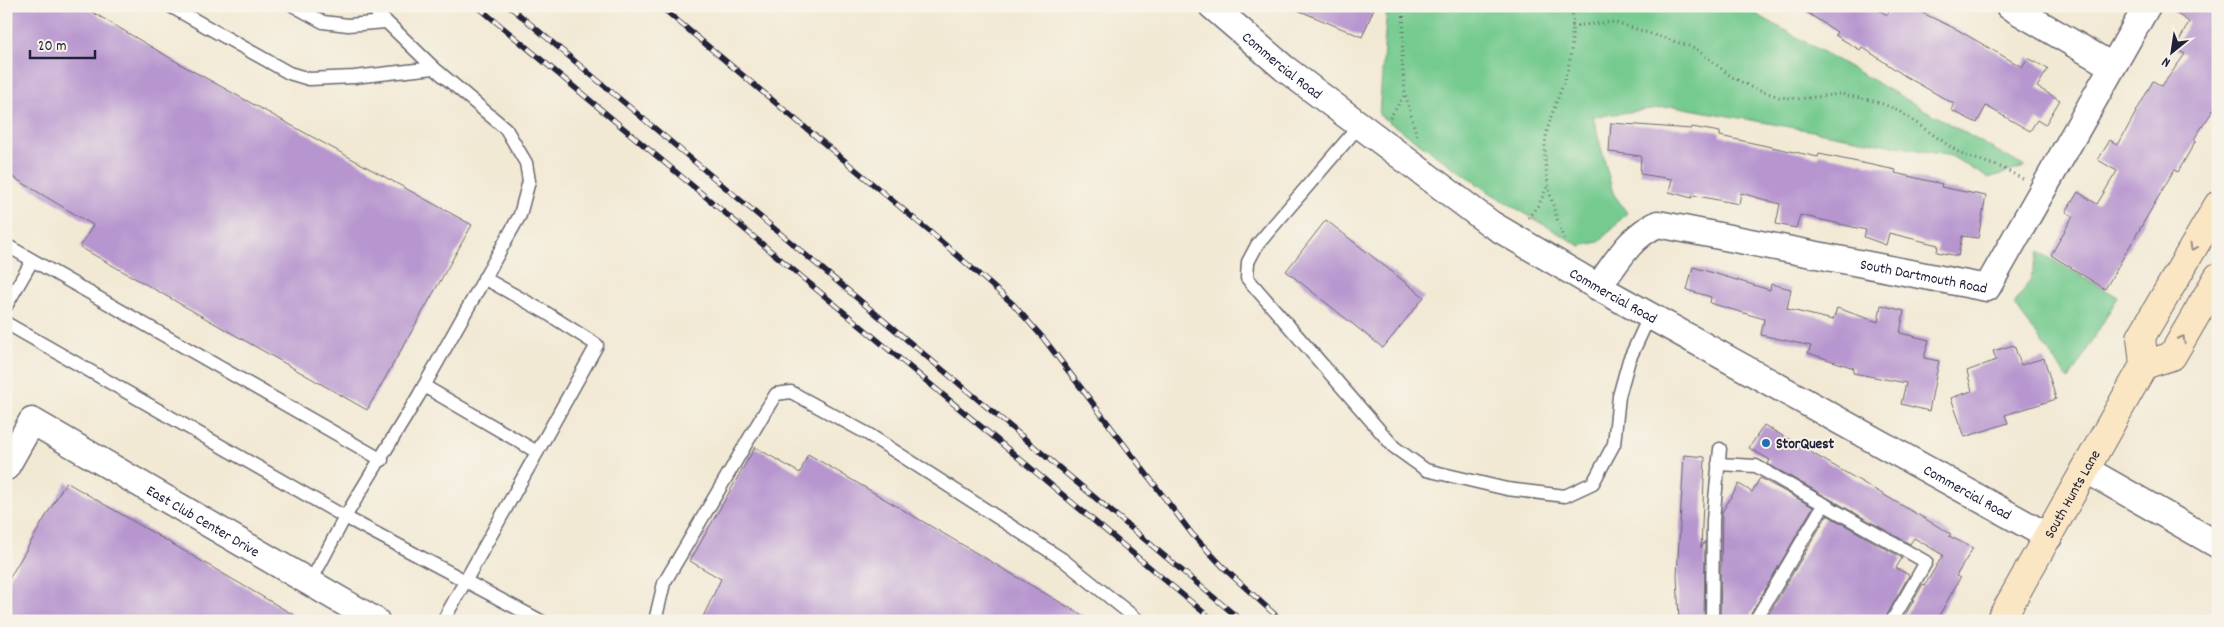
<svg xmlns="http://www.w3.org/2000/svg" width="2224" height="627" font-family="Dekko,sans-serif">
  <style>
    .green { fill: #74ca8f; stroke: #4b7665 }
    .building { fill: #b796cf }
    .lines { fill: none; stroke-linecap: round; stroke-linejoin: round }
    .service-casing { stroke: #6b6871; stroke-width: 15 }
    .minor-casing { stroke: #6b6871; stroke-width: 29 }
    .secondary-casing { stroke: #6b6871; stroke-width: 30 }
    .path { stroke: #6b6871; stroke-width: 3; stroke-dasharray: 1 4; stroke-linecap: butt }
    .service { stroke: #fff; stroke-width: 12 }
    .minor { stroke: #fff; stroke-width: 26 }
    .secondary { stroke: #fbe6c4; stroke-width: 28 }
    .rail-casing { stroke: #22223b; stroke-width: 5.5 }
    .rail { stroke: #f7f3e8; stroke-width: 4; stroke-dasharray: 11; stroke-linecap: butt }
    .oneway { stroke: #998e86 }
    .poi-dot { fill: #1f6fb2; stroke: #f7f3e8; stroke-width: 2 }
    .labels { text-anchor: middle; stroke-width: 4; stroke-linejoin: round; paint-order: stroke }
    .street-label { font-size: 15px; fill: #22223b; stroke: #f7f3e8 }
    .poi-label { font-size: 15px; font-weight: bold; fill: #22223b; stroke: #f7f3e8; text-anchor: start }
  </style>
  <rect width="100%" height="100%" fill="#f7f3e8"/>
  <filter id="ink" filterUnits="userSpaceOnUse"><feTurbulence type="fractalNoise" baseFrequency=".02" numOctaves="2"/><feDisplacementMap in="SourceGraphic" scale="10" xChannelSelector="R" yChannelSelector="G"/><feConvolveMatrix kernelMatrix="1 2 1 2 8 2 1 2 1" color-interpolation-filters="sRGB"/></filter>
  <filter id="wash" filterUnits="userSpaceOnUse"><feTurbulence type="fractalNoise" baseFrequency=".0096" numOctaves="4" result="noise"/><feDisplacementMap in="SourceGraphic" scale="20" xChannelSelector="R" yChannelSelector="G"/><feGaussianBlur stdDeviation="1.12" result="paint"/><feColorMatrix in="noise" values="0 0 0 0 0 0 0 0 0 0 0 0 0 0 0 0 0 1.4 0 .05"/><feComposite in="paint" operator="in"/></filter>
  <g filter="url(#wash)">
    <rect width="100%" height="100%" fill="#f2e9d4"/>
    <!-- green -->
    <g class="green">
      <path d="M1387 6H1742L2025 167 1988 178 1951 156 1673 106 1593 117 1613 193 1627 213 1599 242 1580 246 1492 194 1379 115Z"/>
      <path d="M2039 252 2118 297 2069 380 2014 304 2030 281Z"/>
    </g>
    <g id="blocks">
      <!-- building -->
      <g class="building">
        <path d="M6 6H82L182 65 472 225 367 410 80 247 93 225 6 173Z"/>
        <path d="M1288 6H1375L1362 37Z"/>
        <path d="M1797 6H1872L1887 15 1893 6H1908L1958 30 2022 67 2028 58 2048 69 2037 87 2060 100 2045 125 2037 120 2030 131 1986 106 1977 123 1951 110 1954 104 1905 76 1862 47 1860 50 1835 35 1837 32Z"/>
        <path d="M2165 6H2218V103L2194 139 2196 140 2178 172 2174 170 2105 289 2051 255 2073 216 2066 212 2078 192 2097 204 2117 171 2098 160 2110 140 2118 145 2153 81 2162 86 2185 54 2175 49 2189 22Z"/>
        <path d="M1611 123 1691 129 1692 127 1720 132V136L1818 157 1819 154 1896 170 1895 173 1942 184 1941 187 1986 196 1978 238 1962 236 1958 256 1937 252 1938 245 1889 233 1886 245 1864 237 1866 230 1800 215 1796 228 1776 224 1780 204 1741 193 1739 204 1692 195V198L1669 192 1672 179 1640 174 1641 156 1609 152Z"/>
        <path d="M1326 220 1424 297 1383 348 1286 271Z"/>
        <path d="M1693 267 1770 290 1771 284 1791 289 1787 309 1833 320 1837 308 1878 322 1881 305 1904 311 1900 333 1929 340 1924 358 1939 361 1929 411 1901 404 1906 383 1853 373 1854 368 1808 353 1811 346 1761 335 1764 319 1710 303 1711 297 1687 290Z"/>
        <path d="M2014 345 2021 365 2044 358 2056 399 2005 415 2008 423 1965 437 1951 398 1972 391 1967 371 1996 360 1993 351Z"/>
        <path d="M1764 425 1951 534 1949 536 1973 548 1956 576 1960 578 1936 621H1902L1923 584 1925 585 1943 555 1914 538 1910 544 1768 464 1770 460 1749 448Z"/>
        <path d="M755 447 800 473 808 454 1092 621H701L721 579 690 561Z"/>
        <path d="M1684 455 1705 457 1701 548 1705 541 1704 621H1679L1677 575Z"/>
        <path d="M1760 478 1813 507 1747 621H1720L1722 512 1739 484 1752 492Z"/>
        <path d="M66 482 304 621H6V584Z"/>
        <path d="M1827 515 1902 558 1896 568 1909 575 1884 621H1765Z"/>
      </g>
    </g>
  </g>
  <g filter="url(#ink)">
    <use href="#blocks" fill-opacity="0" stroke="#6b6871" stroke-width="1"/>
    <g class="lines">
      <!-- service casing -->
      <g class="service-casing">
        <g id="service">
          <path d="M170 6 289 73 309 79 354 77 434 68"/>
          <path d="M294 6 323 22 348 25 386 22"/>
          <path d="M1359 126 1257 245 1248 262 1247 278 1394 447 1426 470 1507 489 1565 496 1593 483 1614 444 1619 396 1629 360 1650 315"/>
          <path d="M6 245 382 460"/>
          <path d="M6 306 32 261"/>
          <path d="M6 323 345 517 541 621"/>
          <path d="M424 386 537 452"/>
          <path d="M1718 464 1756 466 1926 562 1892 621"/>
          <path d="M310 583 345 517 419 395 520 215 529 181 526 163 506 129 434 68 370 6"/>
          <path d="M443 621 597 345 545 312 484 278"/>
          <path d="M655 621 664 583 763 415 776 394 791 392 868 434 1062 559 1139 621"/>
          <path d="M1712 621 1713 520 1720 449"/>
          <path d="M1755 621 1824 504"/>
        </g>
      </g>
      <!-- minor casing -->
      <g class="minor-casing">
        <g id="minor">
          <path id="s1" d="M1212 6 1284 68 1491 224 1598 287 2049 537"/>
          <path d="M2009 6 2112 66"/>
          <path id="s2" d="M1598 287C1617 262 1629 237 1658 224L1987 288 2147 6"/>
          <path id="s3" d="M6 467 32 421 376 621"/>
          <path d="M2085 469 2218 545"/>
        </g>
      </g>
      <!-- secondary casing -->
      <g class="secondary-casing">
        <g id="secondary">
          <path d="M2144 365 2172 356 2218 277"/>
          <path id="s4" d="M2000 621 2144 365 2141 337 2218 205"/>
        </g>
      </g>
      <!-- path -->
      <g class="path">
        <path d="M1404 6 1402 61 1405 93 1417 137"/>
        <path d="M1572 26 1614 22 1695 48 1732 77 1751 87 1779 97 1798 99 1841 94 1874 101 1896 109 1961 154 2003 168 2023 179"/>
        <path d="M1390 118 1405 94"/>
        <path d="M1528 218 1539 204 1548 185"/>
        <path d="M1564 239C1553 209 1544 178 1545 145 1547 117 1563 92 1569 64 1573 46 1572 25 1573 6"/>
      </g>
      <!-- service -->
      <use href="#service" class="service"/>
      <!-- minor -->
      <use href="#minor" class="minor"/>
      <!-- secondary -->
      <use href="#secondary" class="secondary"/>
      <!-- rail casing -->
      <g class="rail-casing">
        <g id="rail">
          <path d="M477 6 1214 621"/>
          <path d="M509 6 1242 621"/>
          <path d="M660 6 942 242 1013 304 1044 339 1192 534 1228 572 1282 621"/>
        </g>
      </g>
      <!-- rail -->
      <use href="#rail" class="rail"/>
    </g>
    <!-- one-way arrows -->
    <defs><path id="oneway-chevron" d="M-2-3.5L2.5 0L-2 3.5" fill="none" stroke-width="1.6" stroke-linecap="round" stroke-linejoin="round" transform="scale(1.25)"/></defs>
    <g class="oneway">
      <use href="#oneway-chevron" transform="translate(2193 247) rotate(120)"/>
      <use href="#oneway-chevron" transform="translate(2182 339) rotate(-60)"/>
    </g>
  </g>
  <!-- markers -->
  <circle class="poi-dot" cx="1766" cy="443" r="5"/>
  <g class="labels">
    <!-- street labels -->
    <g class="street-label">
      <text dy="5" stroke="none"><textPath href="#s1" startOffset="92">Commercial Road</textPath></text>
      <text dy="5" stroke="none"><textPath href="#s2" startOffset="359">South Dartmouth Road</textPath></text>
      <text dy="5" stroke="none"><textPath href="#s1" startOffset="496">Commercial Road</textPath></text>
      <text dy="5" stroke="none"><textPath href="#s1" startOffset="901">Commercial Road</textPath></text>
      <text dy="5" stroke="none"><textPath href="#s4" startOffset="146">South Hunts Lane</textPath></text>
      <text dy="5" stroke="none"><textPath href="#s3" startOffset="251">East Club Center Drive</textPath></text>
    </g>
    <!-- poi labels -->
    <g class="poi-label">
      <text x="1776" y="448">StorQuest</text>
    </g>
  </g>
  <!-- margin -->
  <rect width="2224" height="627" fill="none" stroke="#f7f3e8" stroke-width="25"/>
  <!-- north arrow -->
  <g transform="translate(2172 52) rotate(210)" stroke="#f7f3e8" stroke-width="4" paint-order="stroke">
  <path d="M0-4L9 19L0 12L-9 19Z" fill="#22223b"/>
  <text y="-8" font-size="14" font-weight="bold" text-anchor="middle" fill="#22223b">N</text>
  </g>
  <!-- scale -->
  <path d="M30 50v8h65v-8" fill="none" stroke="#22223b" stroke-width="2.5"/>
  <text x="38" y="50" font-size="15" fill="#22223b" stroke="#f7f3e8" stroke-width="4" paint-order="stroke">20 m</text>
</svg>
